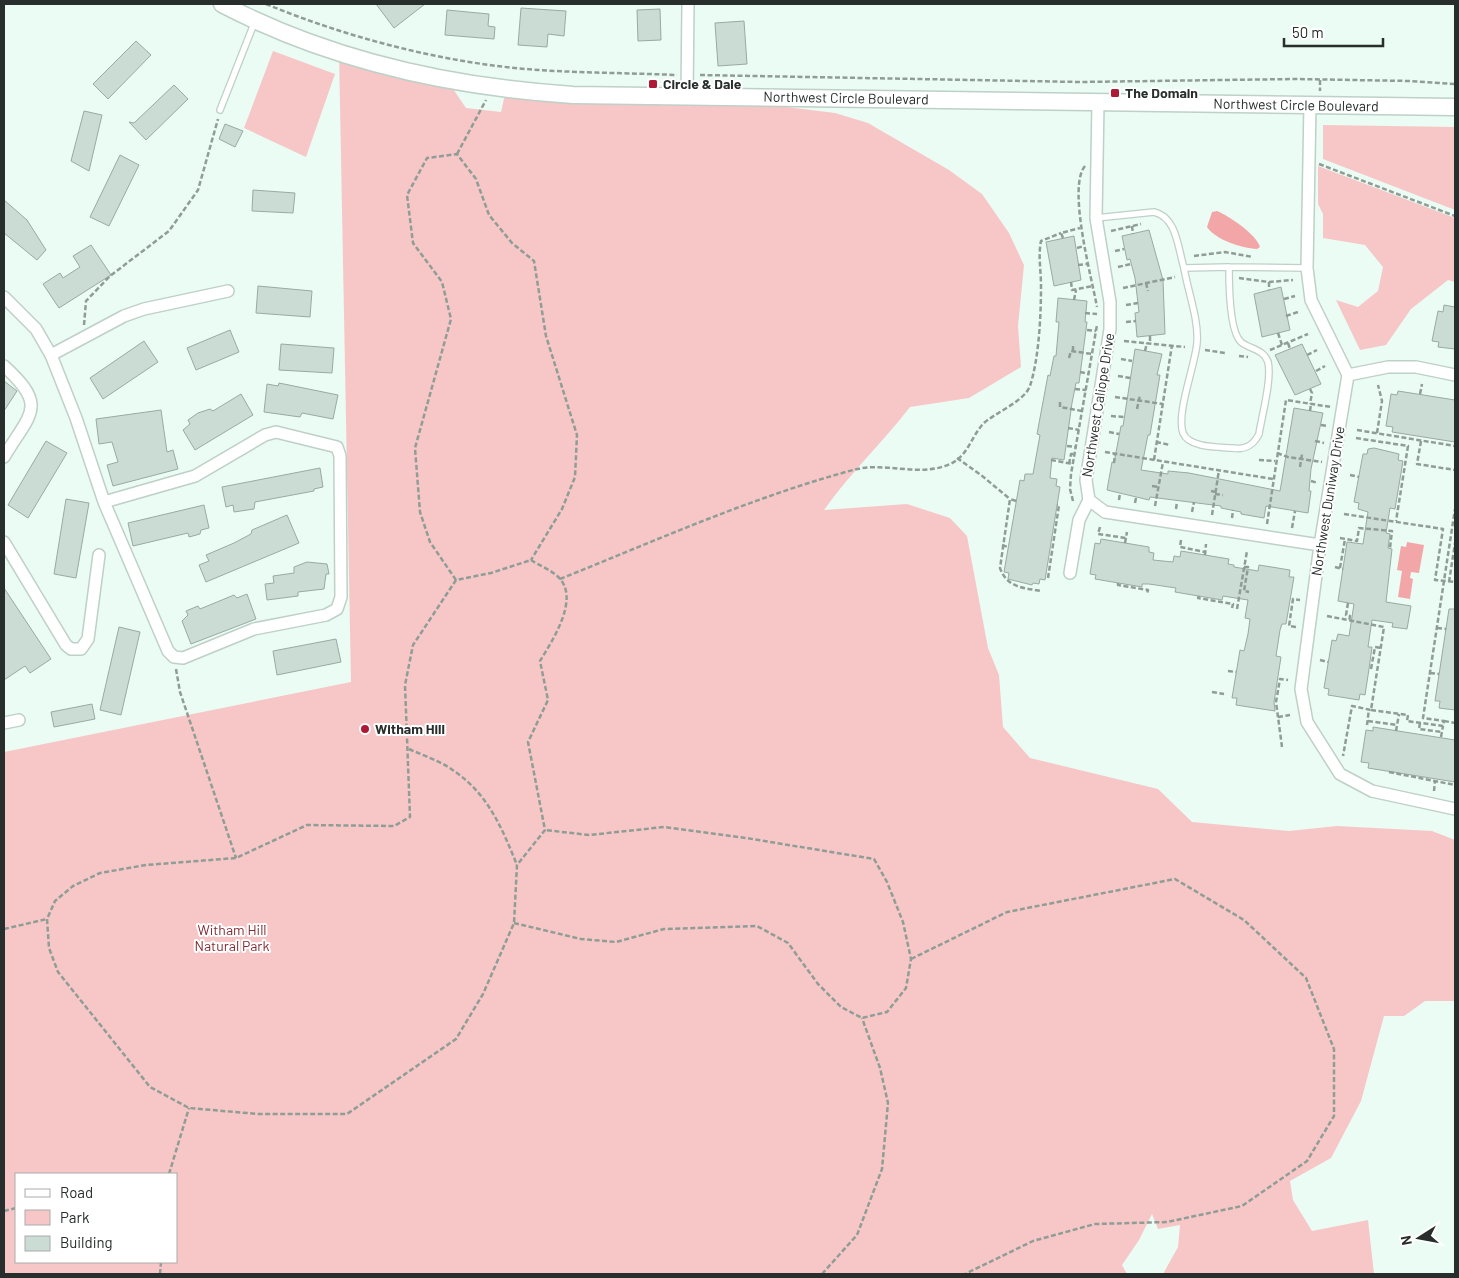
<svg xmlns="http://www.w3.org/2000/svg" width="1459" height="1278" font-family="Barlow,sans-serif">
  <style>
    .green { fill: #f7c7c7; fill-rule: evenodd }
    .water { fill: #f3a6a8 }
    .building { fill: #cadcd3; stroke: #99aaa2 }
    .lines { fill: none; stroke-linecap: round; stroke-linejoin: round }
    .service-casing { stroke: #bed0c7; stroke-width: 8 }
    .minor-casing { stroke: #bed0c7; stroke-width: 14 }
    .secondary-casing { stroke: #bed0c7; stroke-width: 19 }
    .path { stroke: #909d96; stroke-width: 2.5; stroke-dasharray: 5 2.5; stroke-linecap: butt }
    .service { stroke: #fff; stroke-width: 5.5 }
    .minor { stroke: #fff; stroke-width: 11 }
    .secondary { stroke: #fff; stroke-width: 16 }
    .poi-dot { fill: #ae1a36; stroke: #fff; stroke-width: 2 }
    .labels { text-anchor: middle; stroke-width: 4; stroke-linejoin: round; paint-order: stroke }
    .poi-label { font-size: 14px; font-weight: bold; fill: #272e2b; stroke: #fff; text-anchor: start }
    .street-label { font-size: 14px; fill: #272e2b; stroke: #fff }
    .park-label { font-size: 14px; fill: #832b34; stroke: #fff }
  </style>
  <rect width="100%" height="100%" fill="#eafcf3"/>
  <!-- green -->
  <g class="green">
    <path d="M273 51 335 74 306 157 244 128Z"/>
    <path d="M339 52 447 80 466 108 501 112 506 90 687 95 835 113 868 123 949 170 982 194 1009 233 1024 265 1018 326 1021 367 969 398 910 407C883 442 850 473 824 510L907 504 950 518 967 536 988 648 999 675 1003 727 1030 758 1158 789 1192 822 1289 831 1337 826 1432 831 1455 840V1001H1425L1404 1016H1384L1361 1101 1331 1158 1290 1181 1293 1200 1312 1231 1368 1220 1374 1274H1163L1178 1247 1180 1225 1158 1229 1152 1214 1139 1240 1122 1265 1127 1274H4V752L351 682ZM16 1174H176V1262H16Z"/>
    <path d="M1323 125 1455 127V210L1323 159Z"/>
    <path d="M1318 166 1455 218V282L1448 280 1411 309 1386 345 1360 350 1336 300 1358 307 1378 291 1383 267 1365 245 1323 238V214L1318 204Z"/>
  </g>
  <!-- water -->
  <g class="water">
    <path d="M1217 211C1229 216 1256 234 1260 247L1257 249C1241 248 1216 240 1207 227L1212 212Z"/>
    <path d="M1407 542 1424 545 1419 573 1411 572 1410 578 1413 579 1410 599 1398 597 1402 571 1397 570 1401 546 1406 547Z"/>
  </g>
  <!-- building -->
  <g class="building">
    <path d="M376 4H425L394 28Z"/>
    <path d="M521 8 566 11 564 36 548 34 547 47 518 45Z"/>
    <path d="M660 9 661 40 638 41 637 10Z"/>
    <path d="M447 10 489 14 488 26 495 27 494 39 445 35Z"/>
    <path d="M744 21 747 64 718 66 715 23Z"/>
    <path d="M136 41 151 55 108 99 93 84Z"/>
    <path d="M174 85 188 99 146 140 129 122 134 123Z"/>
    <path d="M84 111 102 115 89 171 71 161Z"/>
    <path d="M225 124 243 131 235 147 219 139Z"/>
    <path d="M120 155 139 165 109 226 90 217Z"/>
    <path d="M253 190 295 193 293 213 252 211Z"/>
    <path d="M4 200 27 220 46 250 37 260 4 233Z"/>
    <path d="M1149 230 1163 280 1165 334 1137 337 1135 313 1139 312 1135 278 1130 259 1127 260 1122 236Z"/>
    <path d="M1074 236 1081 280 1054 286 1046 242Z"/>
    <path d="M91 245 111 275 59 308 43 284 60 273 63 278 80 267 73 256Z"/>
    <path d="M258 286 312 291 310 317 256 313Z"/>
    <path d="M1281 287 1290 330 1262 337 1254 294Z"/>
    <path d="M1058 298 1087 301 1085 322H1087L1079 383H1076L1072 403 1064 460 1052 458 1050 478 1057 479 1056 486 1060 487 1045 580 1040 579 1039 584 1033 583 1032 585 1008 579 1009 573 1004 572 1020 480 1024 481 1025 474H1033L1040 435 1037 434 1048 375 1050 376 1054 356H1056L1059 322H1056Z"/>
    <path d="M1444 305 1455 307V349L1438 347 1439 342 1432 341 1438 311 1443 312Z"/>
    <path d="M230 330 239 352 196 370 187 348Z"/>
    <path d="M144 341 158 362 103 399 90 378Z"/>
    <path d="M281 344 334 348 332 373 279 370Z"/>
    <path d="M1302 344 1321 384 1295 395 1275 355Z"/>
    <path d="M1135 349 1162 354 1157 375H1160L1150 435H1148L1141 470 1168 474V471L1189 473 1280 491 1294 408 1323 413 1311 469 1309 491H1311L1308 513 1266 506 1264 518 1241 514V512L1221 508V506L1150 497 1149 500 1107 490 1112 462 1114 463 1121 426H1123Z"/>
    <path d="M4 381 17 391 4 411Z"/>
    <path d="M279 383 338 395 333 419 302 413 300 417 264 412 267 384 278 386Z"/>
    <path d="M1398 391 1455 400V442L1392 432 1393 427 1386 426 1391 394 1397 395Z"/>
    <path d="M241 394 253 415 195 450 183 430 190 424 188 420 198 413 210 409 213 411Z"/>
    <path d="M161 410 167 452 173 450 178 469 113 486 107 465 118 462 112 442 99 444 96 419Z"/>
    <path d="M46 441 67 453 28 518 8 505Z"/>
    <path d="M1374 448 1399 454 1398 460 1403 461 1395 509 1390 508 1386 533 1390 534 1388 548 1392 549 1386 602 1411 606 1407 629 1392 627 1393 623 1372 620 1368 647H1372L1369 669 1365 695 1360 694 1359 700 1328 695 1329 689 1324 688 1332 640 1336 641 1338 634 1349 636 1354 604 1338 601 1347 542 1363 544 1368 512 1358 509 1359 503 1354 502 1363 454H1367L1368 449Z"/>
    <path d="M320 468 323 487 314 489V491L255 502 254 509 234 512 233 505 226 507 222 487Z"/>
    <path d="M66 499 89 503 76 578 54 574Z"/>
    <path d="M204 505 209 528 201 530 200 534 189 537 188 533 133 546 128 523Z"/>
    <path d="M287 515 299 543 206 582 199 565 209 561 206 555 234 543 251 534 252 530Z"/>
    <path d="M1101 539 1149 547V552L1154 553 1153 560 1173 562 1174 556 1180 557 1181 551 1229 559 1228 564 1234 565V567L1258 571 1259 565 1290 570 1289 577H1294L1286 624H1282L1280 630 1276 656 1281 657 1274 702 1275 711 1236 705 1237 698H1232L1240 650 1244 651 1248 634 1250 619 1245 618 1248 600 1223 596 1222 600 1175 592 1176 588 1149 584H1142V587L1095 579 1096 575 1090 574 1095 543 1100 544Z"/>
    <path d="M307 562 327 564 329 574H326L324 589 298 592V596L267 600 265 584 274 583 273 576 294 573V567Z"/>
    <path d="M4 588 51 659 30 673 25 666 4 680Z"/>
    <path d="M247 594 256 619 191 644 182 621 188 615 186 611 198 606 200 609 234 595 237 598Z"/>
    <path d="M1449 609H1455V710L1439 708 1440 701H1435Z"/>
    <path d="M119 627 140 632 121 715 100 710Z"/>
    <path d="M336 639 341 662 277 675 273 651Z"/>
    <path d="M92 704 95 719 54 727 51 712Z"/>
    <path d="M1373 727 1455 740V782L1368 768 1369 763 1361 762 1366 730 1373 731Z"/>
  </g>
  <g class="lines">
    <!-- service casing -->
    <g class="service-casing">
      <g id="service">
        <path d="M220 110 255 21"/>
        <path d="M1096 218 1154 212C1177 217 1178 249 1184 268"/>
        <path d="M1229 267 1184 268C1188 292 1199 320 1197 343 1195 366 1176 413 1183 433 1189 448 1218 447 1232 448 1245 450 1253 446 1259 434 1262 415 1272 379 1268 362 1264 349 1249 349 1241 342 1229 331 1229 284 1229 267L1307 268"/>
      </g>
    </g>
    <!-- minor casing -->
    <g class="minor-casing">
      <g id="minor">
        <path d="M687 95 688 4"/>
        <path d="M1098 103 1096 218 1110 302V329L1086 480 1089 500 1105 512 1320 545"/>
        <path d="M1310 105 1307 268 1311 300 1348 375 1320 545 1301 689 1307 722 1340 774 1372 791 1455 809"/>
        <path d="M4 297 36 329 51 355 76 418 104 502 168 651 174 657 183 658 254 629 326 615 337 609 341 597 340 456 337 447 276 432 265 435 195 476 104 502"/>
        <path d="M51 355 124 316 144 309 228 291"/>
        <path d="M4 366C49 407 30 413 4 457"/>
        <path d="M1348 375 1388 367H1416L1455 375"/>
        <path d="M4 542 66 645 71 649H81L88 639 99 555"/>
        <path d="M1070 573 1079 520 1089 500"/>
        <path d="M4 723 19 720"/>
      </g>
    </g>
    <!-- secondary casing -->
    <g class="secondary-casing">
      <path id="secondary" d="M222 4C331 61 451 87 573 95L1455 107"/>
    </g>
    <!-- path -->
    <g class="path">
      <path d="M266 4C351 39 448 64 539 70 585 73 631 73 677 75"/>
      <path d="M700 75 1080 82 1295 79 1410 81 1455 84"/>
      <path d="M1320 80V91"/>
      <path d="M457 154 486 100"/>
      <path d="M1319 164 1455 216"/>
      <path d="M1085 166C1067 187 1092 279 1097 307"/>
      <path d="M1132 226 1133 234"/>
      <path d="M1111 231 1141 224"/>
      <path d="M1063 238 1061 233 1080 228"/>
      <path d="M1077 248 1084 246"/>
      <path d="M1115 251 1124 249"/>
      <path d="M1194 256 1225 252 1253 257"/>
      <path d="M1078 265 1088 264"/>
      <path d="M1118 267 1131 264"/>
      <path d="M1239 278 1269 282 1293 280"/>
      <path d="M1071 282 1072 290 1093 286"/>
      <path d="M1269 282V290"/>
      <path d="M1146 283 1148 291"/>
      <path d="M1123 288 1175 277"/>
      <path d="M1284 299 1295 296"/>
      <path d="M1074 300 1076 290"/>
      <path d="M1126 305 1138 303"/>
      <path d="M1085 313 1097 314"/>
      <path d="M1286 316 1298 312"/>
      <path d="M1126 322 1136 321"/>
      <path d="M84 325 86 301 110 276 169 231 198 190 218 119"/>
      <path d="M1087 330 1096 331"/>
      <path d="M1278 333 1282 345"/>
      <path d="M1150 336V343"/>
      <path d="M1124 341 1185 347"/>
      <path d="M1288 343 1290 349"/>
      <path d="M1205 350 1225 353"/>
      <path d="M1270 350 1308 334"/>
      <path d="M1073 351V344"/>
      <path d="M1145 351 1147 343"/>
      <path d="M1307 355 1317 350"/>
      <path d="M1239 356 1248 357"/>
      <path d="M1069 358 1071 351 1092 354"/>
      <path d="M1121 359 1132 361"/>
      <path d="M1316 371 1325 366"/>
      <path d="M1080 372 1089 374"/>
      <path d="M1118 376 1131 378"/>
      <path d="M1075 389 1086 390"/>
      <path d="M1310 389 1312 393 1310 404"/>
      <path d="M1420 394 1422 384"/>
      <path d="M1115 397 1163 404"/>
      <path d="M1060 402V407L1082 411"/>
      <path d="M1137 409 1140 395"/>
      <path d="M1310 411 1311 404"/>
      <path d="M1111 416 1124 417"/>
      <path d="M1321 425 1328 426"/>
      <path d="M1068 428 1079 430"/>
      <path d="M1357 430 1455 446"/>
      <path d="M1109 432 1119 434"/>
      <path d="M1377 433 1382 401 1378 385"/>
      <path d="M1356 438 1408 446 1396 521"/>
      <path d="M1315 441 1324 443"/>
      <path d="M1421 441 1417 464 1455 470"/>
      <path d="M1156 442 1170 445"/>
      <path d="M1067 446 1076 447"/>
      <path d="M1105 452 1273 479"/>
      <path d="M1277 453 1288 457 1322 462"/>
      <path d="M957 458 981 475 1010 499"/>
      <path d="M1051 460 1073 464"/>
      <path d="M1154 460 1172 345"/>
      <path d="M1259 460 1275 461"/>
      <path d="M1114 463 1115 454"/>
      <path d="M1069 464 1071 454H1075"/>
      <path d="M1300 467 1302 454"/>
      <path d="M1350 475 1359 477"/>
      <path d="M1311 481 1318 483"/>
      <path d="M1152 486 1159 487"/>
      <path d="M1211 491 1216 492"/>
      <path d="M1215 494 1223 495"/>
      <path d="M1119 500 1120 493"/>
      <path d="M1016 501 1010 499 1000 568C1007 588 1024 588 1042 591"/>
      <path d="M1073 501 1070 489 1071 474 1097 325"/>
      <path d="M1135 503 1136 498"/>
      <path d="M1155 506 1163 462"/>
      <path d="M1176 509 1177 502"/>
      <path d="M1192 512 1194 502"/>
      <path d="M1344 514 1443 529 1435 580 1455 582"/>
      <path d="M1212 515 1219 470"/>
      <path d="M1232 518 1233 510"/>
      <path d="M1267 524 1286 400 1331 407"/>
      <path d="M1100 527 1098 534 1126 538"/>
      <path d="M1292 528 1295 511"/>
      <path d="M1340 538 1357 541 1359 528 1392 531 1390 548"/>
      <path d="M1181 540 1180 547 1205 552"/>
      <path d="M1125 543 1127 532"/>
      <path d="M1002 545 1008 547"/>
      <path d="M1205 555 1206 544"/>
      <path d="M531 560C540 566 554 571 561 580 578 602 552 641 540 661L548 700 528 742 545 830 517 865 514 923 483 994 456 1039 347 1114H258L189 1108 150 1087 58 972 49 948 47 919 55 901 73 886 100 873 146 865 236 858 307 825 394 826 410 817 405 685 413 645 456 580 491 573Z"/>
      <path d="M1244 567H1248L1244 591 1249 592"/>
      <path d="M1335 567 1343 569"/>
      <path d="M1340 568 1345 539"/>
      <path d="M1048 578 1059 505H1057"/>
      <path d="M560 579C657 540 753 497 853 470 885 461 919 478 950 464 968 456 971 437 983 424 994 413 1024 402 1030 386 1039 358 1041 316 1041 286 1041 270 1038 256 1041 241L1061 233"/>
      <path d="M456 580 430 542 420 512 415 448 451 319 442 282 413 243 407 195 427 158 457 154 476 179 489 215 512 243 534 261 546 336 577 435 575 477 562 509 531 560"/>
      <path d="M1449 582 1455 543"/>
      <path d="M1118 583V585L1148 590 1147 594"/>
      <path d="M1199 596 1198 598 1233 604 1232 608"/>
      <path d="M1348 603 1346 615 1350 616 1349 622"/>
      <path d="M1237 609 1247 551"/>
      <path d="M1327 616 1384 627 1371 710 1352 706 1343 756"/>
      <path d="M1296 627 1289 626 1293 599 1300 600"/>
      <path d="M1437 628 1446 629"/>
      <path d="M1320 660 1328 662"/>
      <path d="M176 669 180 692 236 858"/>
      <path d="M1371 669 1375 647 1381 648"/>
      <path d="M1228 671 1236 672"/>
      <path d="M1430 673 1439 674"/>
      <path d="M1212 692 1224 694"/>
      <path d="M1371 710 1408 715 1407 721 1443 726 1444 721 1423 718 1455 509"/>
      <path d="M1278 717 1290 715"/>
      <path d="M1368 721 1397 725"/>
      <path d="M1444 721 1455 723"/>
      <path d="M1420 723 1419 729 1442 732"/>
      <path d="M1367 725 1369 709"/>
      <path d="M1396 731 1399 714"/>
      <path d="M1441 737 1443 726"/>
      <path d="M1282 747 1276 702 1280 679 1288 680"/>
      <path d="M409 749C424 756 441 761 454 771 488 794 502 828 517 865"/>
      <path d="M1389 772 1455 785"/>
      <path d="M1434 791 1435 781"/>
      <path d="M514 923 581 939 616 942 664 929 757 926 788 943 818 984 841 1007 862 1018 887 1012 906 988 911 959 903 922 887 882 874 859 746 838 664 827 589 835 545 830"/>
      <path d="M4 929 47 919"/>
      <path d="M911 959 1007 912 1175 879 1244 920 1306 978 1334 1049V1116L1307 1161 1242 1206 1167 1222 1095 1224 1033 1241 965 1274"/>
      <path d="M169 1174 189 1108"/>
      <path d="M4 1211 16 1208"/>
      <path d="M160 1274 161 1262"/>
      <path d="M822 1274 857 1235 882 1169 888 1103 880 1068 862 1018"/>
    </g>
    <!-- service -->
    <use href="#service" class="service"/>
    <!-- minor -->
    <use href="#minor" class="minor"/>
    <!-- secondary -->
    <use href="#secondary" class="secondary"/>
  </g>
  <!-- markers -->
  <g class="poi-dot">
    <rect x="648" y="79" width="10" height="10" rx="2.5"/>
    <rect x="1110" y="88" width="10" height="10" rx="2.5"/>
    <circle cx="365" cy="729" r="5"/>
  </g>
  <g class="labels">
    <!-- poi labels -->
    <g class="poi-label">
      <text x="663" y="89">Circle &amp; Dale</text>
      <text x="1125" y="98">The Domain</text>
      <text x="375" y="734">Witham Hill</text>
    </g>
    <!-- street labels -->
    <g class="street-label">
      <text transform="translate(846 98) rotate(1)" y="5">Northwest Circle Boulevard</text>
      <text transform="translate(1296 105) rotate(1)" y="5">Northwest Circle Boulevard</text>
      <text transform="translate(1098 405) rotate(-81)" y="5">Northwest Caliope Drive</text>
      <text transform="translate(1328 501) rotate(-81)" y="5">Northwest Duniway Drive</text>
    </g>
    <!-- park labels -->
    <g class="park-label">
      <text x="232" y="935">Witham Hill<tspan x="232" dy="16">Natural Park</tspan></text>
    </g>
  </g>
  <!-- border -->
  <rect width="1459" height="1278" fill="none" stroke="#272e2b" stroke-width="10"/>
  <!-- legend -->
  <rect x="15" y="1173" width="162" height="90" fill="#ffffff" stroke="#a9abaa"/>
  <rect x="25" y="1189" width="25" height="8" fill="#ffffff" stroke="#a9abaa"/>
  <text x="60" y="1198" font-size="15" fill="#272e2b">Road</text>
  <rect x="25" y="1210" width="25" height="15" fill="#f7c7c7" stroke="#a9abaa"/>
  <text x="60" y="1223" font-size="15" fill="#272e2b">Park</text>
  <rect x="25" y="1236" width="25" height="15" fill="#cadcd3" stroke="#a9abaa"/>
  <text x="60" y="1248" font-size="15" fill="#272e2b">Building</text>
  <!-- north arrow -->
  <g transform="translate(1419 1238) rotate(259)" stroke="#ffffff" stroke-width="4" paint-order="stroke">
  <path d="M0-4L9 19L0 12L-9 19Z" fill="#272e2b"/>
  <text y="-8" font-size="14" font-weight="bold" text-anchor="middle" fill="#272e2b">N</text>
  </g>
  <!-- scale -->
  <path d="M1284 38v8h99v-8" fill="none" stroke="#272e2b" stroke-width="2.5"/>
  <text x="1292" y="38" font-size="15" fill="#272e2b" stroke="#ffffff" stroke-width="4" paint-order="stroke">50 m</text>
</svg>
